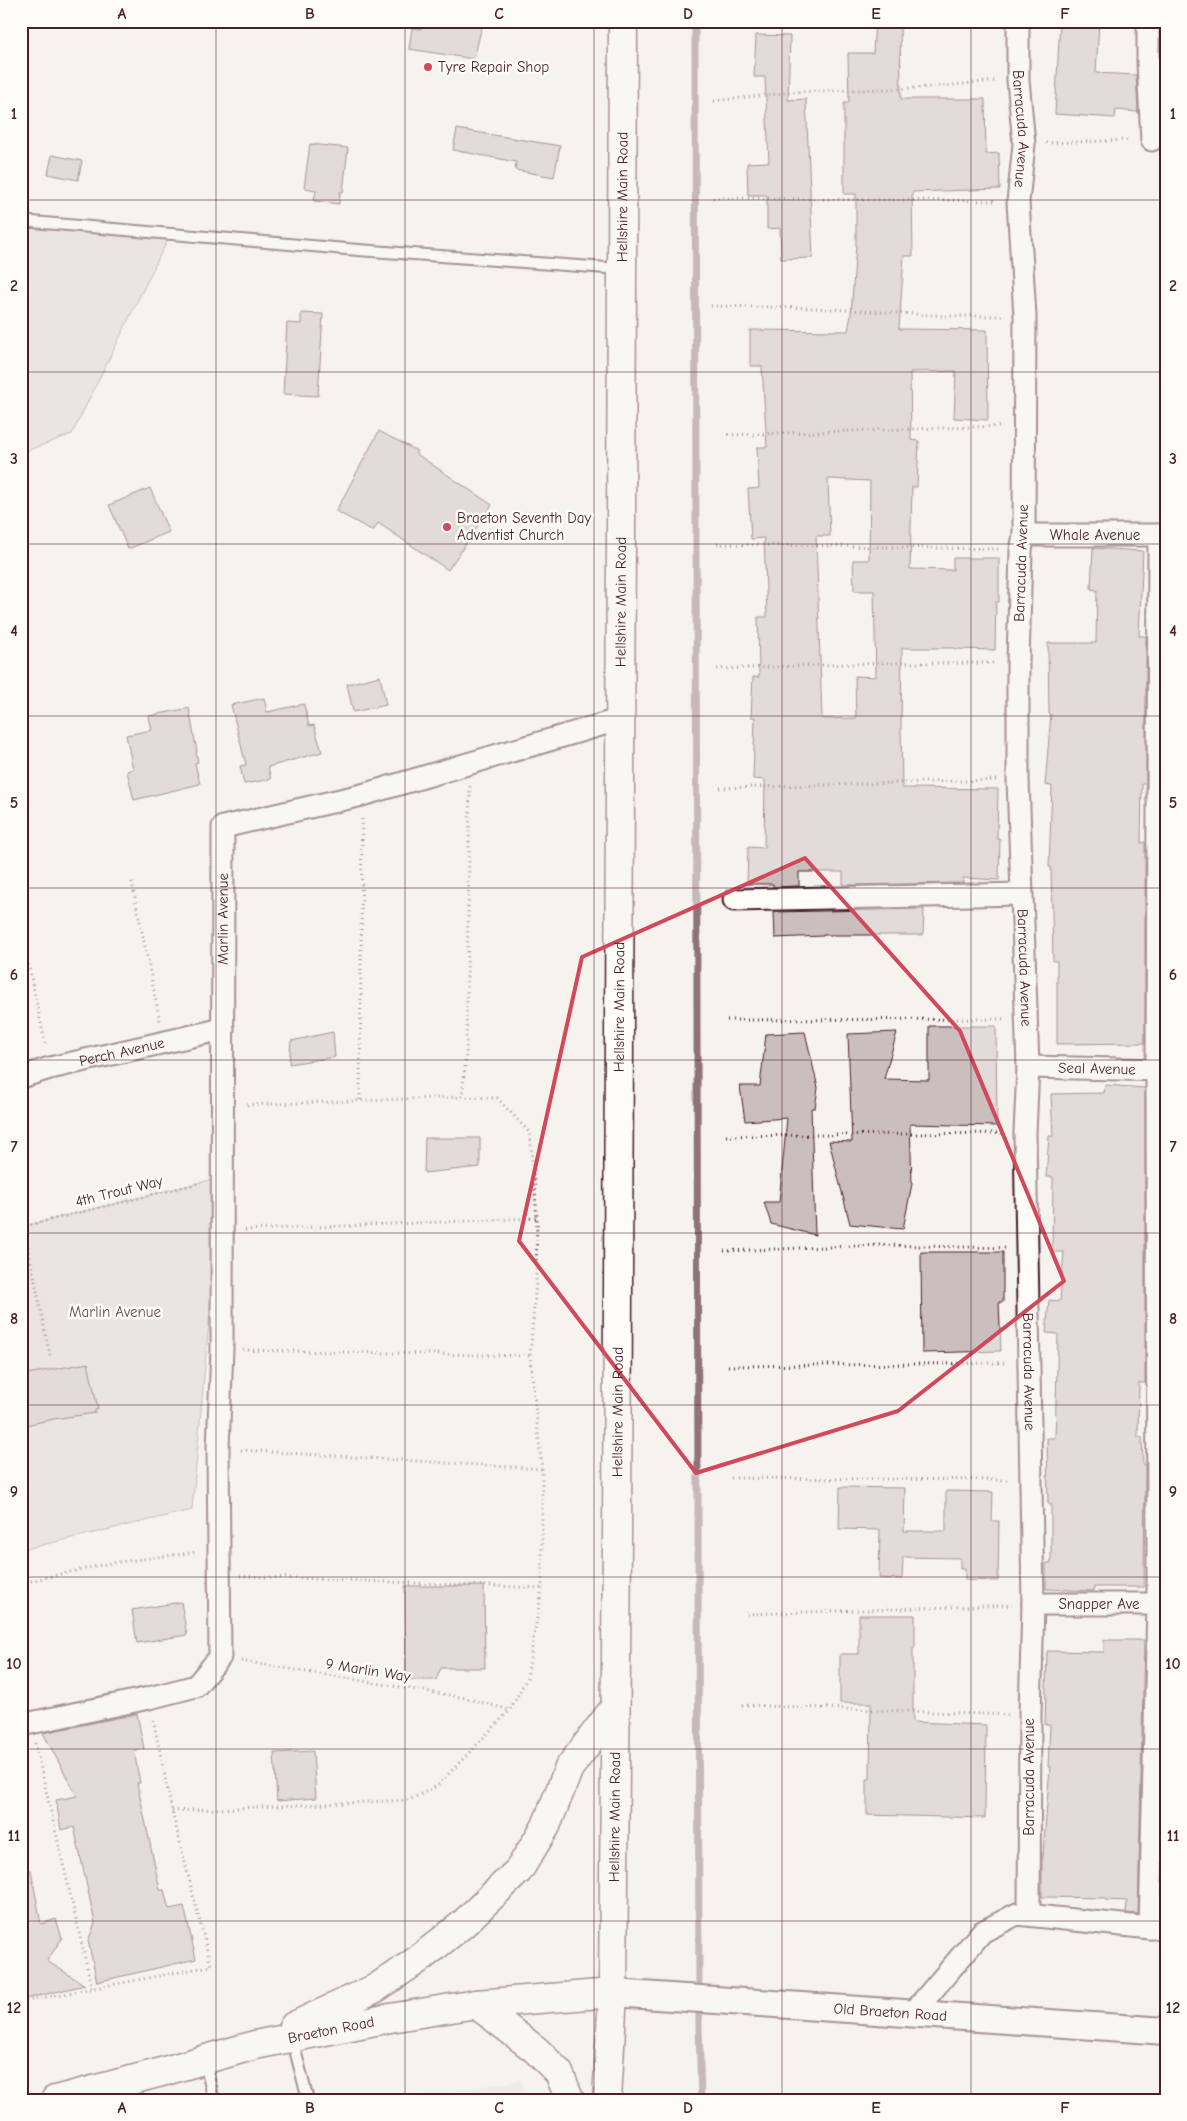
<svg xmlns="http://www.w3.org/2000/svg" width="1187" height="2121" font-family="'Comic Neue',sans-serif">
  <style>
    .built { fill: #e9e3e0 }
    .green { fill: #dcd4d2; stroke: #937a7e }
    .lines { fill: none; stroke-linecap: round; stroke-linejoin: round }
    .stream { stroke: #8e7378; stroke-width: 7 }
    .building { fill: #cbbfbe; stroke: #4a1f2b; fill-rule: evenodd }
    .service-casing { stroke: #4a1f2b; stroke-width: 14 }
    .minor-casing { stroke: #4a1f2b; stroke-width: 25 }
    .tertiary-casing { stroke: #4a1f2b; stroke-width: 30 }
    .secondary-casing { stroke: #4a1f2b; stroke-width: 31 }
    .primary-casing { stroke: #4a1f2b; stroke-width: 31 }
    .path { stroke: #4a1f2b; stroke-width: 3; stroke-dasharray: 1 4; stroke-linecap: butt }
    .service { stroke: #fdfcf7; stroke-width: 10 }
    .minor { stroke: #fdfcf7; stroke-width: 21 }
    .tertiary { stroke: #fdfcf7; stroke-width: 26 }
    .secondary { stroke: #fdfcf7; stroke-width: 28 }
    .primary { stroke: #fdfcf7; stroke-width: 28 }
    .marked { fill: none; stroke: #d1495b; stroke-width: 4; stroke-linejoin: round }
    .grid { fill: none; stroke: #4a1f2b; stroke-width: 1; stroke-opacity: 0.55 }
    .poi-dot { fill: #d1495b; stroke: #fdfcf7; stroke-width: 2 }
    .labels { text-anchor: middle; stroke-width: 5; stroke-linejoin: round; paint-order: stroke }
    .poi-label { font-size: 15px; fill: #4a1f2b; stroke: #fdfcf7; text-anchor: start }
    .street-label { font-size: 15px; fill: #4a1f2b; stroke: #fdfcf7 }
    .park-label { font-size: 15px; fill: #6e4c55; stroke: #fdfcf7 }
    .neatline { fill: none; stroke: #4a1f2b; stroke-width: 2 }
    .grid-label { font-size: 16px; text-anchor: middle; font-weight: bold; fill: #4a1f2b }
  </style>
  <rect width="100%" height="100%" fill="#f6f3ef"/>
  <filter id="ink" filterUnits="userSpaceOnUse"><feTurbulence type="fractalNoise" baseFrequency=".02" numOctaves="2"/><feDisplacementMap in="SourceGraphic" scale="10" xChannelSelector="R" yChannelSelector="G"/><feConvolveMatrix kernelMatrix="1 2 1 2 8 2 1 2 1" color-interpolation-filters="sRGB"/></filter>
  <g filter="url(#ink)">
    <!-- built -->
    <path class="built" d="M522 2080 526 2100H391Z"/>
    <!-- green -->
    <g class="green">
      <path d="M21 214 168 239 72 434 21 453Z"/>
      <path d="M222 1177 192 1510 21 1550V1227Z"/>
    </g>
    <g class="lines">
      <!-- stream -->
      <path class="stream" d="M695 21 699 2027 701 2100"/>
    </g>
    <!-- building -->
    <g class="building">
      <path d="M422 21H442L482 26 474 59 409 49 412 28 421 29Z"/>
      <path d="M875 21H900L901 99H985L986 154 999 153 1000 189 912 192 913 256H904L899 329 987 330 988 420 954 418 956 371 910 372 911 440 919 441 917 487H912L910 569 953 570V558H999V602H996L995 650 955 649V648H902L901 724 902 788 998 789 997 839H1000L999 880 963 878V883L843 885V872H799V886L773 887V884H747L748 847 764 848 765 780 753 779 755 717H751L753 677H759L758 617H767L764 538 751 539 748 489 759 488 757 447H767L762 366H750V330L848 331 851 315 856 245V194H844V103H849L848 53H873ZM828 479 870 481 869 560H853L854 591H874L876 677 855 676 856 718 822 719 816 536H830Z"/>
      <path d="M1060 21H1099L1096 73 1136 75 1138 112 1116 110 1115 118 1055 114Z"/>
      <path d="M756 35 790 36 788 100 806 99 813 258 781 259 780 228 767 229V195H748L747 163 769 162 765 77H754Z"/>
      <path d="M1161 81H1166V113H1163Z"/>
      <path d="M457 129 560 146 554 177 515 170 516 162 453 150Z"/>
      <path d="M310 144 348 148 343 192H340L339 204 314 201 316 190 304 188Z"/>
      <path d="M52 155 82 161 78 180 48 174Z"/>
      <path d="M301 313 323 314 318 396 283 394 287 323 301 324Z"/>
      <path d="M379 431 417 451 415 453 492 505 448 570 378 523 373 531 336 511Z"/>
      <path d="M150 488 169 532 128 549 109 505Z"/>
      <path d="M1093 548 1143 551 1139 636H1146V784H1142L1141 843 1145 842V1043L1057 1044V961H1053L1051 867H1049L1052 786 1045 785 1051 714H1049L1048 643H1096L1097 590 1091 589Z"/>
      <path d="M380 676 386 705 353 712 347 684Z"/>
      <path d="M264 698 267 712 304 704 309 726 314 725 322 752 268 767 271 779 244 784 240 766 246 765 231 705Z"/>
      <path d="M189 708 197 752H196L198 762 195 763 200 784 134 800 127 771 133 769 126 735 152 730 149 716Z"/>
      <path d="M924 909 923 935H823V936L775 938 774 912Z"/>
      <path d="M929 1026H996L997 1126 910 1124 912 1184 903 1229 850 1224 829 1141 852 1142 848 1034 897 1032 884 1079 929 1080Z"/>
      <path d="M333 1032 335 1057 289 1064 291 1041Z"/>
      <path d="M805 1032 818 1088 815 1108H811L815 1235 771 1224 764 1202H779L787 1118 745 1121 740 1086H760L766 1034Z"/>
      <path d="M1105 1085 1145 1088V1383H1139L1138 1437H1142L1143 1464H1145L1144 1587H1094V1591L1046 1589V1563H1051V1504H1048L1047 1438H1055L1058 1334 1046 1333 1049 1300 1060 1301 1064 1252H1052L1053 1177H1046L1049 1136H1053L1051 1094 1104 1093Z"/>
      <path d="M425 1138H480V1167L424 1173Z"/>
      <path d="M921 1252H1003V1302H999L1001 1351 922 1353Z"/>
      <path d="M88 1363 98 1409 95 1410V1413L54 1419 21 1426V1375Z"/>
      <path d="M840 1487 905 1488 904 1531H946V1491L993 1492 992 1521H999L998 1581 965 1580V1569H960V1558L903 1557 902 1579 879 1578 880 1530 839 1529Z"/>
      <path d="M405 1586H484L485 1668H441L436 1680H406Z"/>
      <path d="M181 1602 187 1635 137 1643 132 1610Z"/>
      <path d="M859 1615H915V1648H913V1722L986 1725 985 1818 867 1815V1779H870L871 1703H840V1654H859Z"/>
      <path d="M1104 1640H1144L1138 1914 1126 1913 1127 1901 1105 1900 1106 1898 1042 1897V1853H1043L1050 1767H1048L1050 1725H1045L1047 1651 1104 1652Z"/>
      <path d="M137 1714 144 1749 134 1751 140 1783H137L160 1890H164L169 1909 184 1906 196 1959 97 1982 88 1941 95 1923 74 1827 61 1830 56 1800 77 1796 43 1733Z"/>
      <path d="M313 1751 316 1798 277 1801 274 1753Z"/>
      <path d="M1166 1806V1886H1164Z"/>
      <path d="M31 1870 41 1924 56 1919 62 1938 47 1961 85 1985 21 2000V1871Z"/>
    </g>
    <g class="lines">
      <!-- service casing -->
      <g class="service-casing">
        <g id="service">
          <path d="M21 221 358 250 621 269"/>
          <path d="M292 2038 308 2100"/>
          <path d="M205 2062 214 2100"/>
        </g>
      </g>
      <!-- minor casing -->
      <g class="minor-casing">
        <g id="minor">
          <path id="s1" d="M1018 21V80L1024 144 1018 202 1025 316 1024 535 1021 550 1018 663V779L1028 1067 1025 1133 1033 1604 1030 1715 1029 1914"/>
          <path d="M1148 21V63L1152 140"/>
          <path id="s2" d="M1024 535H1166"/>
          <path d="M734 900 1021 894"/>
          <path id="s3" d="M1028 1067 1166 1070"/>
          <path id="s4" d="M21 1077 50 1068 223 1029"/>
          <path id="s5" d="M1033 1604H1166"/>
          <path id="s6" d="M21 1725 149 1698 196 1686 220 1657 218 1448 222 1349 223 827 362 795 621 719"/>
          <path d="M1150 1928 1158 1604 1157 1070 1159 535"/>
          <path d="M913 2013 982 1932 1017 1914 1150 1928 1166 1927"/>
        </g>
      </g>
      <!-- tertiary casing -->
      <g class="tertiary-casing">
        <g id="tertiary">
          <path id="s7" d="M613 1993 1166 2031"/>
        </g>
      </g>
      <!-- secondary casing -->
      <g class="secondary-casing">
        <g id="secondary">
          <path id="s8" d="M613 1993 617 1543 623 21"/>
        </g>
      </g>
      <!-- primary casing -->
      <g class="primary-casing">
        <g id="primary">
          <path d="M476 2004 536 2050 559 2073 570 2100"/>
          <path d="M294 2026 376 1988 419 1959 463 1924 519 1870 546 1826 569 1768 615 1707"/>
          <path id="s9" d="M55 2100 158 2073 255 2045 390 2018 476 2004 613 1993 607 2100"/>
        </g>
      </g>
      <!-- path -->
      <g class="path">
        <path d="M714 101 793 92 919 88 997 81"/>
        <path d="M1046 143 1130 140"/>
        <path d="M713 198 995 201"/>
        <path d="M711 306 813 308 948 316H1004"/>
        <path d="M728 435 1003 426"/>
        <path d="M717 544 1000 549"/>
        <path d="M717 669 878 663H996"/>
        <path d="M720 788 997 780"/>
        <path d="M132 882 160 1021"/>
        <path d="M21 930 46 1047"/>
        <path d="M727 1020 1006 1019"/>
        <path d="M462 1097 466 1055 470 785"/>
        <path d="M360 1100 362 818"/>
        <path d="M726 1136 1002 1133"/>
        <path d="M21 1215 24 1227 21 1233"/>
        <path d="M21 1227 200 1183"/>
        <path d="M24 1227 50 1356"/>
        <path d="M245 1230 537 1218"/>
        <path d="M724 1251 880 1245 1006 1248"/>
        <path d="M243 1350 530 1356"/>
        <path d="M728 1366 1008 1363"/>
        <path d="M241 1450 542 1469"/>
        <path d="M731 1478 1010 1480"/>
        <path d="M240 1576 542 1588"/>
        <path d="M21 1583 111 1563 198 1552"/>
        <path d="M747 1614 1012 1605"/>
        <path d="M241 1661 461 1697 510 1710"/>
        <path d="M742 1705 1009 1715"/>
        <path d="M35 1743 92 1988"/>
        <path d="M172 1811 409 1800 437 1786 510 1710 527 1678 542 1588V1469L530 1356 536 1281 537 1218 530 1133 497 1098 462 1097 244 1105"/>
        <path d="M21 2002 211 1966 172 1811 153 1718"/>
      </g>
      <!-- service -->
      <use href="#service" class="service"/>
      <!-- minor -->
      <use href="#minor" class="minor"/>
      <!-- tertiary -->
      <use href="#tertiary" class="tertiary"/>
      <!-- secondary -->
      <use href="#secondary" class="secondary"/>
      <!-- primary -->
      <use href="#primary" class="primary"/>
    </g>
  </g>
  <!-- marked area -->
  <path d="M0 0H1187V2121H0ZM805 858 960 1031 1064 1281 898 1411 696 1473 519 1241 582 957Z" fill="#f6f3ef" fill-opacity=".55" fill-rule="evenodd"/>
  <path class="marked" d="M805 858 960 1031 1064 1281 898 1411 696 1473 519 1241 582 957Z"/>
  <!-- grid -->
  <path class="grid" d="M216 21V2100M405 21V2100M594 21V2100M782 21V2100M971 21V2100M21 200H1166M21 372H1166M21 544H1166M21 716H1166M21 888H1166M21 1060H1166M21 1233H1166M21 1405H1166M21 1577H1166M21 1749H1166M21 1921H1166"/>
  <!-- markers -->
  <g class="poi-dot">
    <circle cx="428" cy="67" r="5"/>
    <circle cx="447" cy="527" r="5"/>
  </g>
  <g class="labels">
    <!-- poi labels -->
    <g class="poi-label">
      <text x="438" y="72">Tyre Repair Shop</text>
      <text x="457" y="523">Braeton Seventh Day<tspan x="457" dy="17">Adventist Church</tspan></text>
    </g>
    <!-- street labels -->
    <g class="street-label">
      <text dy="5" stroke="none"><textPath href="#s1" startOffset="108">Barracuda Avenue</textPath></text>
      <text dy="5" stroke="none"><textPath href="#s8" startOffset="1796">Hellshire Main Road</textPath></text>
      <text dy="5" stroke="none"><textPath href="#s2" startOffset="71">Whale Avenue</textPath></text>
      <text transform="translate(1021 563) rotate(-88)" y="5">Barracuda Avenue</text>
      <text dy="5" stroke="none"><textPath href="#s8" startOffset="1391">Hellshire Main Road</textPath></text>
      <text dy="5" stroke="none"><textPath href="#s6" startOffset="955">Marlin Avenue</textPath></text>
      <text dy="5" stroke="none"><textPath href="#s1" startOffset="948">Barracuda Avenue</textPath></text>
      <text dy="5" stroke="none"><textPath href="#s8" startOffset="986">Hellshire Main Road</textPath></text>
      <text dy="5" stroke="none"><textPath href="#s4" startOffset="104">Perch Avenue</textPath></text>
      <text dy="5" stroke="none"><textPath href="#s3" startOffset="69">Seal Avenue</textPath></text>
      <text transform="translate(119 1191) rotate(-14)" y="5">4th Trout Way</text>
      <text dy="5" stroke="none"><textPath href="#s1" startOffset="1352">Barracuda Avenue</textPath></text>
      <text dy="5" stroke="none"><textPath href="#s8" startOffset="581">Hellshire Main Road</textPath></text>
      <text dy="5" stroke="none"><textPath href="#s5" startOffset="66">Snapper Ave</textPath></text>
      <text transform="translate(368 1670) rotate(9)" y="5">9 Marlin Way</text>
      <text transform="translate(1029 1777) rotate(-90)" y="5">Barracuda Avenue</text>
      <text dy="5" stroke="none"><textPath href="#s8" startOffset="176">Hellshire Main Road</textPath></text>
      <text dy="5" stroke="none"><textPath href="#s7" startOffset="278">Old Braeton Road</textPath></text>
      <text dy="5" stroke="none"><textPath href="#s9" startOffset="285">Braeton Road</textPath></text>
    </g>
    <!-- park labels -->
    <g class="park-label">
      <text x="115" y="1317">Marlin Avenue</text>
    </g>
  </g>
  <!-- margin -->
  <rect width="1187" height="2121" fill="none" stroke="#fdfcf7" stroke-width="55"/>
  <rect x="28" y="28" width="1132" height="2066" class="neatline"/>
  <g class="grid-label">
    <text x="122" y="19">A</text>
    <text x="310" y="19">B</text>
    <text x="499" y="19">C</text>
    <text x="688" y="19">D</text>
    <text x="876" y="19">E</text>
    <text x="1065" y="19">F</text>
    <text x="14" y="119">1</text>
    <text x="1173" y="119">1</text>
    <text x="14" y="291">2</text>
    <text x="1173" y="291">2</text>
    <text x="14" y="464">3</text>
    <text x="1173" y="464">3</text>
    <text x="14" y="636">4</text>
    <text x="1173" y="636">4</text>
    <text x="14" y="808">5</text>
    <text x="1173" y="808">5</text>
    <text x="14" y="980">6</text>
    <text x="1173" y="980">6</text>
    <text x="14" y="1152">7</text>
    <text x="1173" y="1152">7</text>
    <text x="14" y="1324">8</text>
    <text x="1173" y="1324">8</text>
    <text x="14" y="1497">9</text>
    <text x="1173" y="1497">9</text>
    <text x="14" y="1669">10</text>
    <text x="1173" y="1669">10</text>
    <text x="14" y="1841">11</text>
    <text x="1173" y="1841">11</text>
    <text x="14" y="2013">12</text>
    <text x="1173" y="2013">12</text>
    <text x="122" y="2113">A</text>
    <text x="310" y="2113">B</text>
    <text x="499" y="2113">C</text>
    <text x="688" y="2113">D</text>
    <text x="876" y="2113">E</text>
    <text x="1065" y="2113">F</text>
  </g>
</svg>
